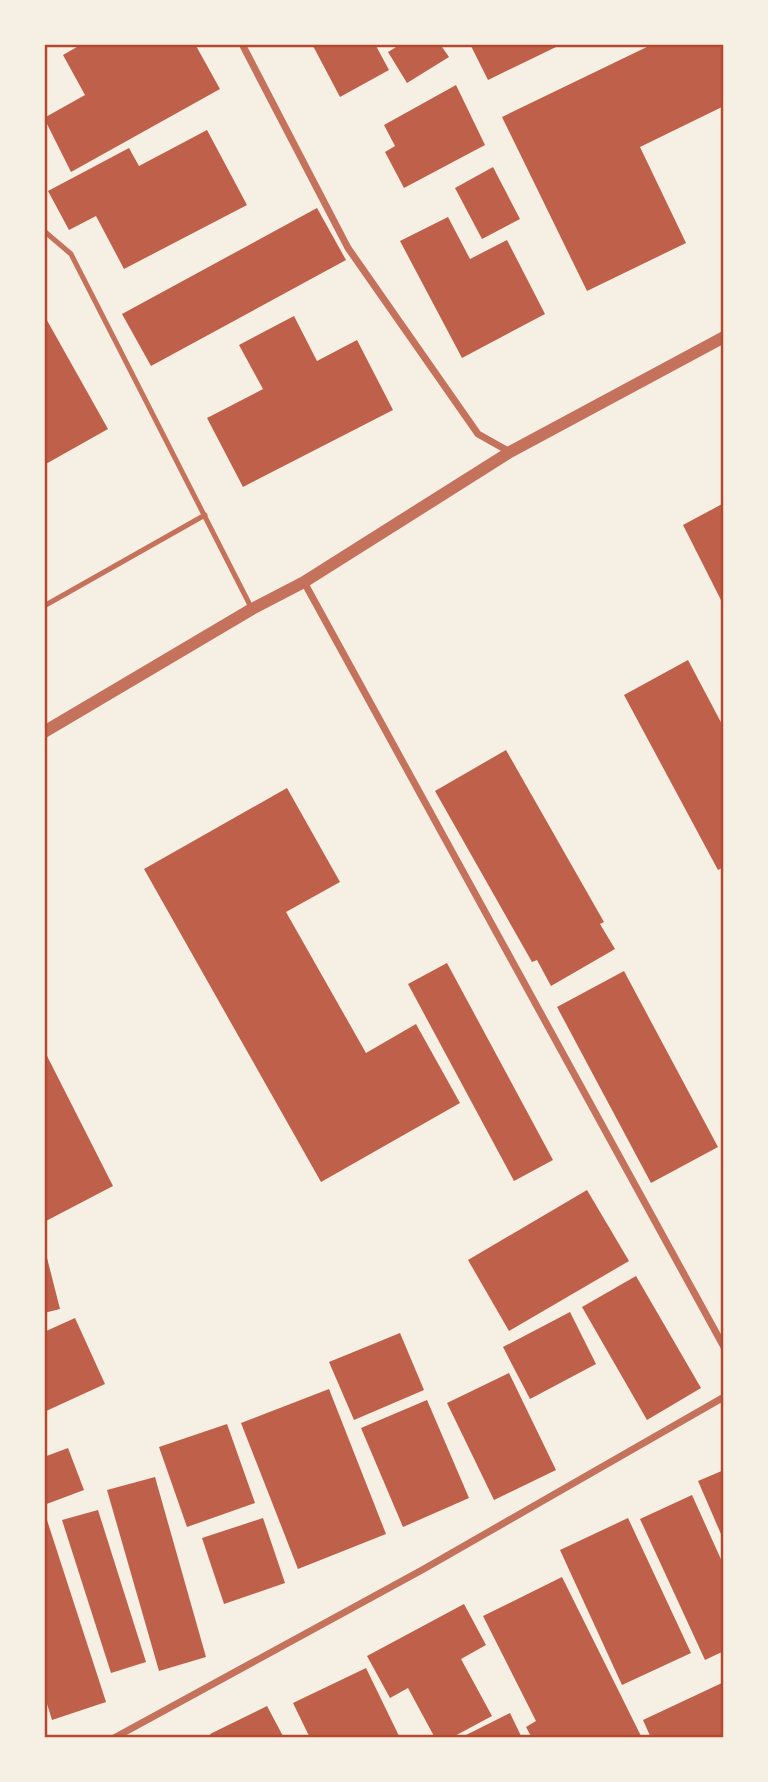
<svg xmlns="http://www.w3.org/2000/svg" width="768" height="1782" font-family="Georgia,serif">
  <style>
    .building { fill: #bf614a }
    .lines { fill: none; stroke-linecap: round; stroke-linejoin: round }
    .service { stroke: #c5725c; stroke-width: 5 }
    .minor { stroke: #c5725c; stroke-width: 7 }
    .tertiary { stroke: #c5725c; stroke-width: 12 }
    .neatline { fill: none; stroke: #b5482f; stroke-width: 2.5 }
  </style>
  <rect width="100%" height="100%" fill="#f6efe4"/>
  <!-- building -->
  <g class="building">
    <path d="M82 44H195L220 89 71 172 44 118 85 95 63 55Z"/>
    <path d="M312 44H375L389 70 340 97Z"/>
    <path d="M401 44H440L449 57 407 83 388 52Z"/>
    <path d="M470 44H554L556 47 488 80Z"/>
    <path d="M653 44H724V106L640 147 686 243 587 291 502 117Z"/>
    <path d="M456 85 485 145 404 188 385 152 395 146 384 125Z"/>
    <path d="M207 130 247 205 124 269 96 216 69 230 48 191 129 148 139 166Z"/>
    <path d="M493 167 520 219 482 239 455 188Z"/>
    <path d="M317 208 346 260 151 366 122 314Z"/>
    <path d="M448 217 470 259 507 240 545 314 462 358 400 241Z"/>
    <path d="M44 315 108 429 44 465Z"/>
    <path d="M294 316 317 361 357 340 393 410 243 487 207 418 263 389 239 345Z"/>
    <path d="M724 503V606L683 525Z"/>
    <path d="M688 660 724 728V867L718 870 624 695Z"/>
    <path d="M506 750 604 922 600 924 615 949 551 986 537 960 532 962 435 791Z"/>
    <path d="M287 788 340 882 286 912 366 1053 416 1024 460 1103 321 1182 144 869Z"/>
    <path d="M447 963 553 1160 514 1181 408 984Z"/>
    <path d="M624 971 718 1147 651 1183 557 1007Z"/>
    <path d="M44 1050 113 1186 44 1222Z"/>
    <path d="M587 1190 629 1261 509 1331 468 1260Z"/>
    <path d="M45 1250 60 1309 44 1313V1251Z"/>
    <path d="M636 1276 701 1388 647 1420 582 1307Z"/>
    <path d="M570 1312 596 1364 530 1399 503 1347Z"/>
    <path d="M75 1318 105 1384 44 1412V1332Z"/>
    <path d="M400 1333 424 1390 354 1420 329 1362Z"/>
    <path d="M509 1373 556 1470 494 1500 447 1403Z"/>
    <path d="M329 1389 386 1534 298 1569 241 1423Z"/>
    <path d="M427 1400 469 1498 403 1527 361 1428Z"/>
    <path d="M227 1424 255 1503 187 1527 159 1447Z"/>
    <path d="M68 1448 84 1490 44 1505V1457Z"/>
    <path d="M724 1470V1541L698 1481Z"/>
    <path d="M155 1477 206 1657 159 1671 107 1490Z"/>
    <path d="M692 1495 724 1566V1651L705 1660 640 1519Z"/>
    <path d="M98 1510 146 1662 111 1673 62 1520Z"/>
    <path d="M263 1518 285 1583 224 1604 202 1538Z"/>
    <path d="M628 1518 691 1653 622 1685 560 1550Z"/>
    <path d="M47 1520 106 1702 52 1720 44 1694V1521Z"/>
    <path d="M562 1577 642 1738H532L526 1727 536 1721 483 1616Z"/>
    <path d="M464 1604 486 1645 461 1659 492 1716 451 1738H435L408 1688 390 1698 367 1656Z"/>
    <path d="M366 1668 400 1738H310L293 1703Z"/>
    <path d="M724 1682V1738H651L643 1720Z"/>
    <path d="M267 1706 284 1738H212L210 1734Z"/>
    <path d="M510 1713 522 1738H460Z"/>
  </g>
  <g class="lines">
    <!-- service -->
    <g class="service">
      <path d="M44 231 71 254 252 609"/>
      <path d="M44 606 205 515"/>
    </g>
    <!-- minor -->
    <g class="minor">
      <path d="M242 44 348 248 478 434 510 452"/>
      <path d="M304 582 724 1347"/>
      <path d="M114 1738 422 1570 724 1397"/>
    </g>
    <!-- tertiary -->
    <path class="tertiary" d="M44 732 252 609 304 582 510 452 724 337"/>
  </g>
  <!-- border -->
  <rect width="768" height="1782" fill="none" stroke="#f6efe4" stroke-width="91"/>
  <rect x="46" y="46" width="676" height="1690" class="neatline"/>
</svg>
